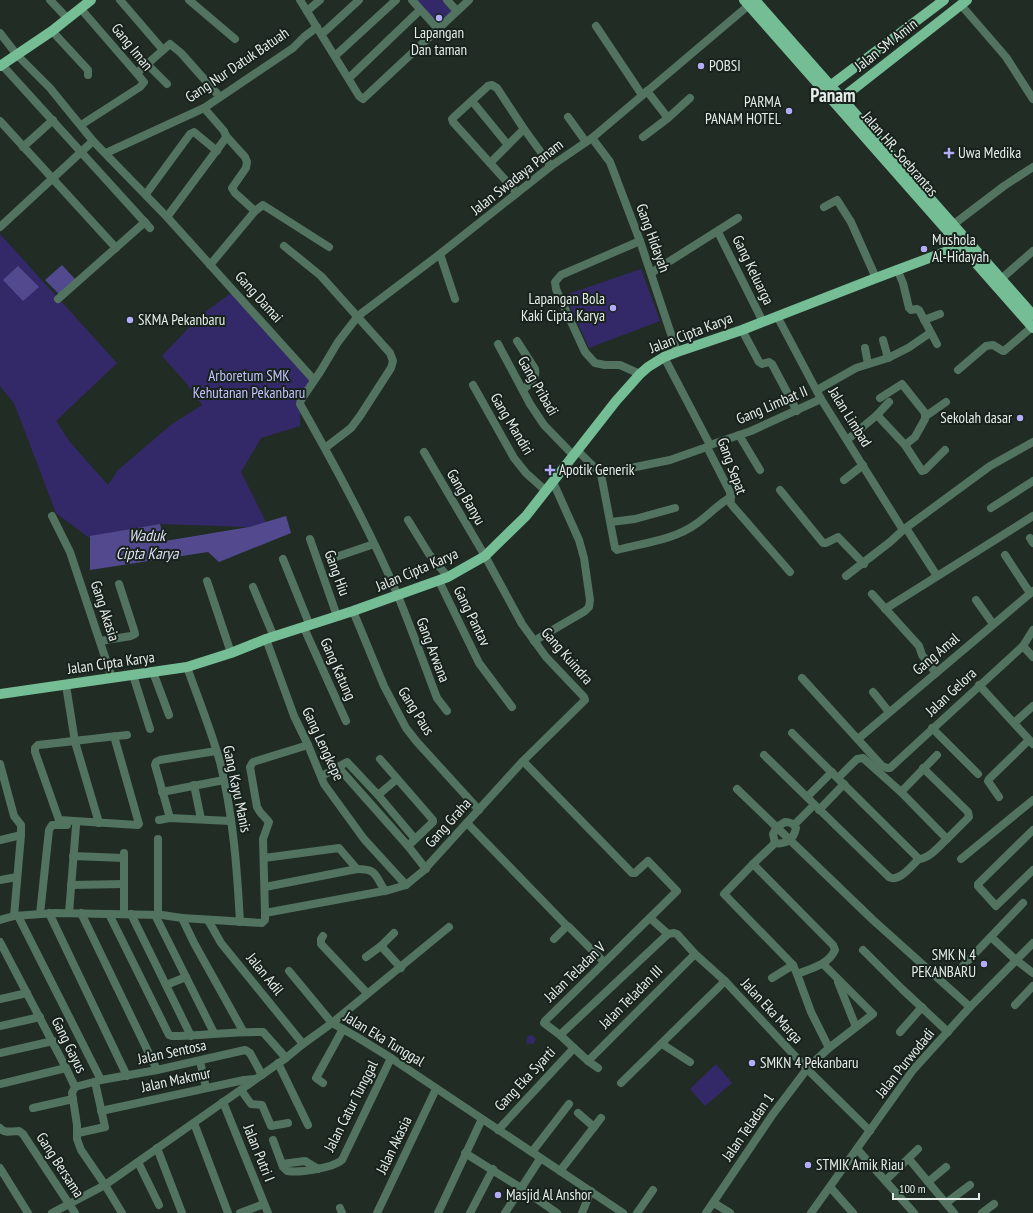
<svg xmlns="http://www.w3.org/2000/svg" width="1033" height="1213" font-family="'PT Sans Narrow',sans-serif">
  <style>
    .green { fill: #342968 }
    .water { fill: #52498e }
    .lines { fill: none; stroke-linecap: round; stroke-linejoin: round }
    .minor { stroke: #51735f; stroke-width: 8 }
    .major { stroke: #75bd95; stroke-width: 10 }
    .poi-dot { fill: #b3adf9; stroke: #18221c; stroke-width: 1.5 }
    .labels { text-anchor: middle; stroke-width: 4; stroke-linejoin: round; paint-order: stroke }
    .poi-label { font-size: 15px; fill: #e6ede9; stroke: #18221c; text-anchor: start }
    .street-label { font-size: 15px; fill: #e6ede9; stroke: #18221c }
    .park-label { font-size: 15px; fill: #c5c1fe; stroke: #18221c }
    .water-label { font-size: 16px; font-style: italic; fill: #dfdef3; stroke: #18221c }
    .district-label { font-size: 19px; font-weight: bold; fill: #e6ede9; stroke: #18221c }
  </style>
  <rect width="100%" height="100%" fill="#212c25"/>
  <!-- green -->
  <g class="green">
    <path d="M412 0H447L457 11 438 29Z"/>
    <path d="M0 234 117 363 56 421 69 441 108 485 118 470 172 424 202 405 186 383 162 356 201 315 234 291 314 380 300 404V426L261 438 241 472 266 522 249 527 160 524 88 537 56 513 14 403 0 386Z"/>
    <path d="M641 269 660 321 589 348 565 295Z"/>
    <path d="M532 1035 536 1039 533 1044 526 1043 528 1036Z"/>
    <path d="M716 1064 732 1083 705 1106 690 1089Z"/>
  </g>
  <!-- water -->
  <g class="water">
    <path d="M62 265 76 280 60 295 45 280Z"/>
    <path d="M18 266 39 287 23 301 3 280Z"/>
    <path d="M286 516 291 533 219 562 208 552 90 570V536L160 524 165 541 249 527Z"/>
  </g>
  <g class="lines">
    <!-- minor -->
    <g class="minor">
      <path d="M50 0 68 19"/>
      <path d="M120 0 163 50"/>
      <path d="M189 0 235 39"/>
      <path d="M300 0 359 96 363 99 469 0"/>
      <path d="M412 0 438 29"/>
      <path d="M447 0 457 11"/>
      <path d="M961 5 1006 57 1033 99"/>
      <path d="M81 9 144 82 140 87 81 125"/>
      <path d="M307 11 320 0"/>
      <path d="M596 26 642 95"/>
      <path d="M52 31 88 70V75"/>
      <path d="M0 33 17 55 50 88 93 141 167 217 314 380"/>
      <path d="M322 34 359 0"/>
      <path d="M335 56 396 0"/>
      <path d="M147 64 167 84"/>
      <path d="M2 65 150 228"/>
      <path d="M137 73 170 44 181 53 220 97"/>
      <path d="M349 78 420 10"/>
      <path d="M647 91 668 118"/>
      <path d="M472 101 508 145 524 129"/>
      <path d="M568 117 586 142"/>
      <path d="M0 121 116 248"/>
      <path d="M226 136 245 157 247 162 246 168 232 188 235 193 255 211"/>
      <path d="M643 137 668 118 690 98"/>
      <path d="M592 138 610 162 640 241 677 352"/>
      <path d="M23 147 53 120"/>
      <path d="M106 153 204 108 293 48 304 37 317 27"/>
      <path d="M490 163 508 145"/>
      <path d="M517 193 453 122 452 119 454 117 488 86 492 85 497 88 524 129 551 166"/>
      <path d="M146 194 190 134 194 132 217 151"/>
      <path d="M824 207 837 200 851 222 876 278"/>
      <path d="M167 217 225 139 226 136 224 131 204 108"/>
      <path d="M954 224 1004 186 1033 167"/>
      <path d="M0 227 93 141"/>
      <path d="M718 232 763 322"/>
      <path d="M284 246 321 276 390 353 393 361 391 368 360 416 351 428 325 448"/>
      <path d="M440 254 455 299"/>
      <path d="M210 265 255 211 263 205 329 247"/>
      <path d="M897 269 903 283 909 308 911 310 917 309 919 310 937 344"/>
      <path d="M651 273 738 218"/>
      <path d="M1001 279 1033 251"/>
      <path d="M58 299 145 222"/>
      <path d="M777 316 821 399 903 530"/>
      <path d="M924 320 940 314"/>
      <path d="M742 330 759 362 762 364 769 362 772 364 797 411"/>
      <path d="M883 340 888 358"/>
      <path d="M517 341 535 369C537 379 529 384 523 390"/>
      <path d="M498 344 530 404 544 425 574 456"/>
      <path d="M865 348 868 364"/>
      <path d="M664 357 710 445 707 447 730 492 731 504 790 572"/>
      <path d="M958 370 986 346 993 345 1003 351H1004L1032 327"/>
      <path d="M640 374 620 365H605L595 363 585 352 556 289 555 282 561 275 640 241"/>
      <path d="M473 385 514 458 526 473 546 491"/>
      <path d="M817 390 856 368 888 358 908 348 930 333"/>
      <path d="M880 398 902 384 925 413V419L915 437 905 445"/>
      <path d="M877 415 905 445 922 471 925 470 945 450"/>
      <path d="M926 416 946 402"/>
      <path d="M739 435 760 470"/>
      <path d="M847 440 877 415 889 402"/>
      <path d="M710 445 751 431 821 399"/>
      <path d="M578 451 601 474 615 548 617 550C643 543 674 540 696 524 709 515 717 505 731 497"/>
      <path d="M601 474 670 460 707 447"/>
      <path d="M844 480 863 465"/>
      <path d="M780 490 823 543H826L838 537 864 564"/>
      <path d="M991 508 1033 481"/>
      <path d="M52 516 70 552 112 678"/>
      <path d="M408 520 429 554 448 577"/>
      <path d="M611 522 635 519 675 508"/>
      <path d="M906 528 937 576"/>
      <path d="M1030 538 1033 543"/>
      <path d="M310 539 337 616"/>
      <path d="M1005 555 1030 593"/>
      <path d="M336 557 374 544"/>
      <path d="M283 559 310 626"/>
      <path d="M846 576 890 542 903 530 990 466 1033 442"/>
      <path d="M207 581 231 653"/>
      <path d="M439 581 479 663 512 707"/>
      <path d="M253 587 274 637"/>
      <path d="M872 594 919 646 922 655 936 673"/>
      <path d="M976 600 993 624"/>
      <path d="M885 609 1033 516"/>
      <path d="M353 611 384 686 406 728 417 742 479 810"/>
      <path d="M304 628 346 721"/>
      <path d="M266 639 294 716 308 745 324 784 364 839 406 885"/>
      <path d="M100 641 131 636 135 634 134 630 119 584"/>
      <path d="M534 641 585 611 589 607 590 600 584 558 579 540 553 482"/>
      <path d="M1023 646 1033 657"/>
      <path d="M187 667C198 698 211 730 220 762 233 814 237 868 240 922"/>
      <path d="M153 672 169 715"/>
      <path d="M133 675 150 729"/>
      <path d="M802 678 882 766 887 768H890L1023 646 1033 630"/>
      <path d="M66 685 75 742 99 823"/>
      <path d="M979 685 1033 744"/>
      <path d="M873 692 889 712"/>
      <path d="M447 711 437 698C424 664 412 630 398 596 370 530 335 466 300 404L301 400 320 372 338 342 358 316 440 254 551 166 592 138 749 5"/>
      <path d="M1014 723 1033 706"/>
      <path d="M932 728 978 774"/>
      <path d="M114 736 139 824 138 825 59 820 35 752V748L38 745C68 742 97 738 127 735"/>
      <path d="M858 739 1033 591"/>
      <path d="M764 755C806 796 847 837 889 877 899 883 912 865 919 859L792 733"/>
      <path d="M380 759 433 820V822L408 846"/>
      <path d="M523 761 632 873H635L648 861 677 891 545 1021 544 1023 560 1035 588 1061 598 1068"/>
      <path d="M0 764 14 816 21 825V835L14 916"/>
      <path d="M338 767 408 846 426 869"/>
      <path d="M923 768 968 812 969 817 947 839"/>
      <path d="M322 776 347 762 378 795 397 779"/>
      <path d="M838 778 857 759 863 758 901 792 947 839C939 846 930 858 919 859"/>
      <path d="M194 785 201 819"/>
      <path d="M737 789 873 920 970 1007"/>
      <path d="M162 792 224 780"/>
      <path d="M901 792 937 755"/>
      <path d="M378 795 415 839"/>
      <path d="M807 797 832 772"/>
      <path d="M999 797 988 781 989 779 1029 740"/>
      <path d="M819 810 844 784"/>
      <path d="M170 818 155 765 156 762 160 760 216 751"/>
      <path d="M159 820 170 818 230 821"/>
      <path d="M785 822C790 822 793 823 796 828 794 839 786 845 775 843L773 834 777 827Z"/>
      <path d="M467 823 567 926"/>
      <path d="M794 825 814 805"/>
      <path d="M1033 830 978 884V886L996 906 1033 870"/>
      <path d="M158 839V915"/>
      <path d="M0 840 21 835"/>
      <path d="M775 843 753 864 724 894 793 965 797 974"/>
      <path d="M124 853V914"/>
      <path d="M73 856 124 858"/>
      <path d="M264 858 339 848 357 869C377 869 375 875 385 891"/>
      <path d="M961 859 1033 800"/>
      <path d="M753 864 833 945 835 950C828 965 812 968 797 974L811 1012 829 1048 873 1014 823 964"/>
      <path d="M0 880 17 877"/>
      <path d="M71 885 124 884"/>
      <path d="M265 887 357 869"/>
      <path d="M49 913 127 1076"/>
      <path d="M69 913 76 826"/>
      <path d="M81 913 157 1070"/>
      <path d="M265 913 389 890 406 885 423 871 523 761 585 700 584 697 546 657 522 624 485 556 424 452"/>
      <path d="M40 914 49 830 52 825H67"/>
      <path d="M109 914 169 1035 172 1036C202 1036 232 1031 263 1032L286 1058"/>
      <path d="M131 914 191 1036"/>
      <path d="M155 915 214 1033"/>
      <path d="M18 916 101 1080"/>
      <path d="M182 918 194 943 243 1031"/>
      <path d="M650 918 668 934 674 933 677 934 695 954 725 981 807 1069 870 1131"/>
      <path d="M0 920 14 916 55 913 162 915 182 918 262 923 265 920V913L263 839 269 822 260 812 257 807 250 767 253 762 308 745"/>
      <path d="M208 920 221 943 303 1044"/>
      <path d="M323 936 321 939V944L367 993"/>
      <path d="M991 937 1016 960 1033 973"/>
      <path d="M554 939 567 926 569 927 604 962"/>
      <path d="M0 942 66 1068 75 1087 72 1093 77 1125V1139L81 1150 105 1185 122 1213"/>
      <path d="M381 946 401 968"/>
      <path d="M863 950 902 989 948 1032"/>
      <path d="M366 957 381 946 394 933"/>
      <path d="M962 967 1023 903"/>
      <path d="M289 971 332 1023 357 1037 391 1058 623 1213"/>
      <path d="M772 978 793 965"/>
      <path d="M838 982 856 1027"/>
      <path d="M166 985 186 977"/>
      <path d="M0 999 27 993"/>
      <path d="M1015 1005 1033 986"/>
      <path d="M0 1026 40 1017"/>
      <path d="M900 1032 922 1007"/>
      <path d="M560 1035 668 934"/>
      <path d="M662 1044 690 1062"/>
      <path d="M0 1053 53 1041"/>
      <path d="M817 1059 829 1048"/>
      <path d="M200 1061 206 1088"/>
      <path d="M588 1061 695 954"/>
      <path d="M278 1063 308 1125"/>
      <path d="M323 1083 316 1078 343 1029"/>
      <path d="M621 1083 725 981"/>
      <path d="M0 1084 66 1068"/>
      <path d="M75 1087 101 1080 157 1070 245 1050 250 1053 262 1075"/>
      <path d="M241 1090 251 1104 262 1105 271 1126 288 1123"/>
      <path d="M223 1102 268 1213"/>
      <path d="M33 1108 73 1099"/>
      <path d="M101 1111 244 1080 255 1079"/>
      <path d="M578 1113 594 1127"/>
      <path d="M194 1123 228 1213"/>
      <path d="M0 1128C4 1134 12 1131 19 1131L23 1134 75 1213"/>
      <path d="M498 1130 574 1048"/>
      <path d="M78 1133 105 1127 95 1082"/>
      <path d="M273 1140 283 1167 287 1171C299 1173 333 1168 342 1160L391 1058"/>
      <path d="M157 1148 182 1213"/>
      <path d="M857 1149 914 1213"/>
      <path d="M532 1152 569 1104"/>
      <path d="M465 1153 521 1188 557 1213"/>
      <path d="M909 1159 954 1213"/>
      <path d="M138 1162 159 1205"/>
      <path d="M282 1164 305 1161 318 1169"/>
      <path d="M0 1168 28 1213"/>
      <path d="M560 1171 601 1118"/>
      <path d="M886 1180 918 1149"/>
      <path d="M928 1182 946 1167"/>
      <path d="M830 1187 853 1213"/>
      <path d="M714 1203 730 1213"/>
      <path d="M946 1203 970 1185"/>
      <path d="M340 1208 342 1213"/>
      <path d="M52 1213 105 1185 286 1058 303 1044 332 1023 449 927"/>
      <path d="M240 1213 264 1204"/>
      <path d="M377 1213 436 1089"/>
      <path d="M438 1213 482 1119"/>
      <path d="M470 1213 493 1169"/>
      <path d="M505 1213 540 1159"/>
      <path d="M582 1213 591 1191"/>
      <path d="M637 1213 653 1190"/>
      <path d="M706 1213 773 1114 807 1069"/>
      <path d="M811 1213 913 1070 970 1007 1033 943"/>
      <path d="M982 1213 994 1204"/>
    </g>
    <!-- major -->
    <g class="major">
      <path d="M744 0 1033 328"/>
      <path d="M755 0 1033 315"/>
      <path d="M0 66 52 31 91 0"/>
      <path d="M826 89 944 0"/>
      <path d="M837 102 967 0"/>
      <path d="M0 694 187 667 231 653 266 639 353 611 448 577 485 556 526 516 616 401 640 374 648 367 664 357 677 352 742 330 876 278 961 246"/>
    </g>
  </g>
  <!-- markers -->
  <g class="poi-dot">
    <circle cx="439" cy="18" r="4"/>
    <circle cx="701" cy="66" r="4"/>
    <circle cx="789" cy="111" r="4"/>
    <path d="M947 147h4v4h4v4h-4v4h-4v-4h-4v-4h4z"/>
    <circle cx="924" cy="249" r="4"/>
    <circle cx="613" cy="308" r="4"/>
    <circle cx="130" cy="320" r="4"/>
    <circle cx="1020" cy="418" r="4"/>
    <path d="M548 464h4v4h4v4h-4v4h-4v-4h-4v-4h4z"/>
    <circle cx="984" cy="964" r="4"/>
    <circle cx="752" cy="1063" r="4"/>
    <circle cx="808" cy="1165" r="4"/>
    <circle cx="498" cy="1195" r="4"/>
  </g>
  <g class="labels">
    <!-- poi labels -->
    <g class="poi-label">
      <text x="439" y="38" text-anchor="middle">Lapangan<tspan x="439" dy="17">Dan taman</tspan></text>
      <text x="709" y="71">POBSI</text>
      <text x="781" y="107" text-anchor="end">PARMA<tspan x="781" dy="17">PANAM HOTEL</tspan></text>
      <text x="958" y="158">Uwa Medika</text>
      <text x="932" y="245">Mushola<tspan x="932" dy="17">Al-Hidayah</tspan></text>
      <text x="605" y="304" text-anchor="end">Lapangan Bola<tspan x="605" dy="17">Kaki Cipta Karya</tspan></text>
      <text x="138" y="325">SKMA Pekanbaru</text>
      <text x="1012" y="423" text-anchor="end">Sekolah dasar</text>
      <text x="559" y="475">Apotik Generik</text>
      <text x="976" y="960" text-anchor="end">SMK N 4<tspan x="976" dy="17">PEKANBARU</tspan></text>
      <text x="760" y="1068">SMKN 4 Pekanbaru</text>
      <text x="816" y="1170">STMIK Amik Riau</text>
      <text x="506" y="1200">Masjid Al Anshor</text>
    </g>
    <!-- street labels -->
    <g class="street-label">
      <text transform="translate(886 45) rotate(-38)" y="5">Jalan SM Amin</text>
      <text transform="translate(132 47) rotate(51)" y="5">Gang Iman</text>
      <text transform="translate(237 65) rotate(-34)" y="5">Gang Nur Datuk Batuah</text>
      <text transform="translate(900 154) rotate(49)" y="5">Jalan HR. Soebrantas</text>
      <text transform="translate(517 177) rotate(-38)" y="5">Jalan Swadaya Panam</text>
      <text transform="translate(653 238) rotate(70)" y="5">Gang Hidayah</text>
      <text transform="translate(753 270) rotate(64)" y="5">Gang Keluarga</text>
      <text transform="translate(259 297) rotate(48)" y="5">Gang Damai</text>
      <text transform="translate(691 333) rotate(-21)" y="5">Jalan Cipta Karya</text>
      <text transform="translate(538 386) rotate(60)" y="5">Gang Pribadi</text>
      <text transform="translate(772 405) rotate(-23)" y="5">Gang Limbat II</text>
      <text transform="translate(850 417) rotate(58)" y="5">Jalan Limbad</text>
      <text transform="translate(512 424) rotate(59)" y="5">Gang Mandiri</text>
      <text transform="translate(732 466) rotate(70)" y="5">Gang Sepat</text>
      <text transform="translate(466 497) rotate(60)" y="5">Gang Banyu</text>
      <text transform="translate(417 570) rotate(-23)" y="5">Jalan Cipta Karya</text>
      <text transform="translate(337 573) rotate(70)" y="5">Gang Hiu</text>
      <text transform="translate(105 611) rotate(72)" y="5">Gang Akasia</text>
      <text transform="translate(472 616) rotate(64)" y="5">Gang Pantav</text>
      <text transform="translate(433 650) rotate(69)" y="5">Gang Arwana</text>
      <text transform="translate(936 654) rotate(-40)" y="5">Gang Amal</text>
      <text transform="translate(567 656) rotate(49)" y="5">Gang Kuindra</text>
      <text transform="translate(111 663) rotate(-8)" y="5">Jalan Cipta Karya</text>
      <text transform="translate(338 669) rotate(66)" y="5">Gang Katung</text>
      <text transform="translate(951 692) rotate(-43)" y="5">Jalan Gelora</text>
      <text transform="translate(416 711) rotate(58)" y="5">Gang Paus</text>
      <text transform="translate(323 744) rotate(65)" y="5">Gang Lengkepe</text>
      <text transform="translate(237 789) rotate(78)" y="5">Gang Kayu Manis</text>
      <text transform="translate(448 823) rotate(-48)" y="5">Gang Graha</text>
      <text transform="translate(575 972) rotate(-44)" y="5">Jalan Teladan V</text>
      <text transform="translate(265 974) rotate(51)" y="5">Jalan Adil</text>
      <text transform="translate(631 997) rotate(-45)" y="5">Jalan Teladan III</text>
      <text transform="translate(772 1011) rotate(47)" y="5">Jalan Eka Marga</text>
      <text transform="translate(384 1039) rotate(31)" y="5">Jalan Eka Tunggal</text>
      <text transform="translate(69 1045) rotate(64)" y="5">Gang Gayus</text>
      <text transform="translate(172 1052) rotate(-12)" y="5">Jalan Sentosa</text>
      <text transform="translate(905 1063) rotate(-51)" y="5">Jalan Purwodadi</text>
      <text transform="translate(525 1079) rotate(-47)" y="5">Gang Eka Syarti</text>
      <text transform="translate(176 1080) rotate(-12)" y="5">Jalan Makmur</text>
      <text transform="translate(351 1106) rotate(-63)" y="5">Jalan Catur Tunggal</text>
      <text transform="translate(748 1127) rotate(-55)" y="5">Jalan Teladan 1</text>
      <text transform="translate(394 1145) rotate(-64)" y="5">Jalan Akasia</text>
      <text transform="translate(259 1153) rotate(68)" y="5">Jalan Putri I</text>
      <text transform="translate(60 1165) rotate(57)" y="5">Gang Bersama</text>
    </g>
    <!-- park labels -->
    <g class="park-label">
      <text x="249" y="381">Arboretum SMK<tspan x="249" dy="17">Kehutanan Pekanbaru</tspan></text>
    </g>
    <!-- water labels -->
    <g class="water-label">
      <text x="147" y="541">Waduk<tspan x="147" dy="18">Cipta Karya</tspan></text>
    </g>
    <!-- district labels -->
    <g class="district-label">
      <text x="833" y="102">Panam</text>
    </g>
  </g>
  <!-- scale -->
  <path d="M893 1193v6h86v-6" fill="none" stroke="#e6ede9" stroke-width="2"/>
  <text x="899" y="1193" font-size="12" fill="#e6ede9" stroke="#18221c" stroke-width="3" paint-order="stroke">100 m</text>
</svg>
